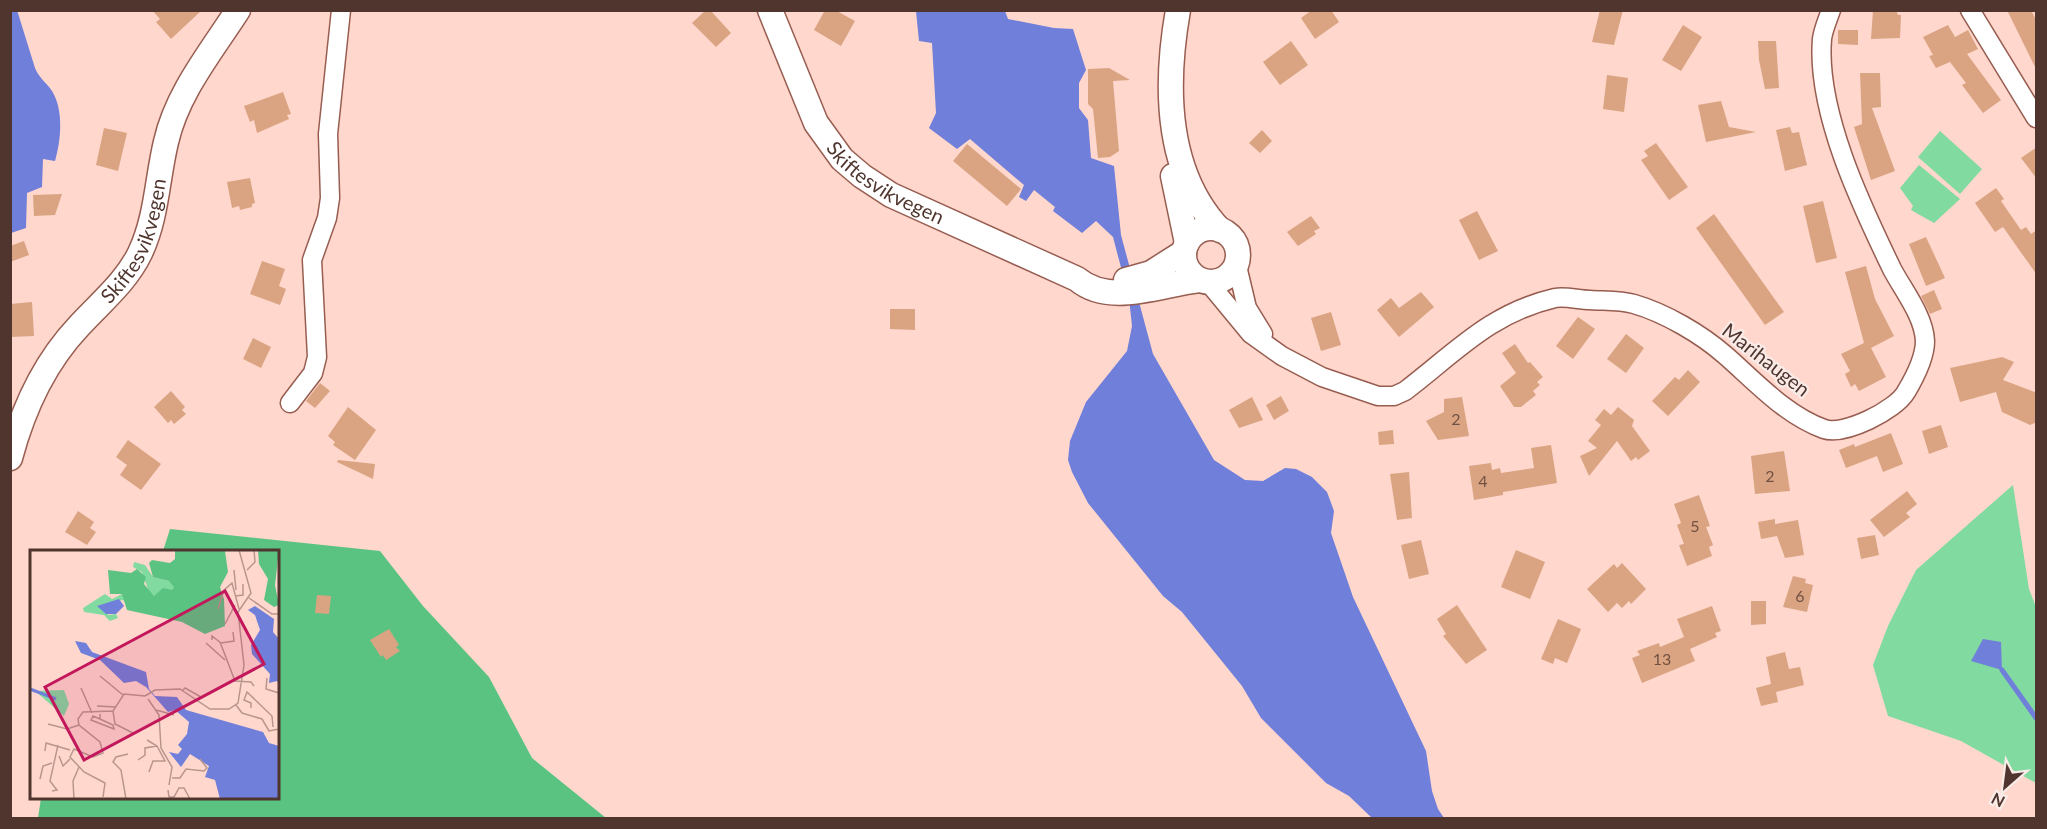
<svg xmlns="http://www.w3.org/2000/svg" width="2047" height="829" font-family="Lato,sans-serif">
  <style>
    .green { fill: #81dba0 }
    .forest { fill: #5ac382 }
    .water { fill: #6f7fda }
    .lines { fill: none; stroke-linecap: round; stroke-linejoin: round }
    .stream { stroke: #6f7fda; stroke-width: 5 }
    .building { fill: #daa482 }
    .minor-casing { stroke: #975d50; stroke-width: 21 }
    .secondary-casing { stroke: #975d50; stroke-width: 27 }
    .minor { stroke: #fff; stroke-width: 18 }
    .secondary { stroke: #fff; stroke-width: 24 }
    .labels { text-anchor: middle; stroke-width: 4.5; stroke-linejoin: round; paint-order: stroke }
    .number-label { font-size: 16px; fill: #725143 }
    .street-label { font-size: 20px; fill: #4f352e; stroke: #f9ebe7 }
    .inset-river { fill: none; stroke: #6f7fda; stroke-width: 3 }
    .inset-road { fill: none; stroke: #b9968d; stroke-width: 1.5 }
    .view { fill: #c2185b; fill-opacity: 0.15; stroke: #c2185b; stroke-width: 3 }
    .inset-edge { fill: none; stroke: #4f352e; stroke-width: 3 }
  </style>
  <rect width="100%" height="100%" fill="#ffd7cd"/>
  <!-- green -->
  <g class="green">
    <path d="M1940 131 1982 169 1960 194 1918 157Z"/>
    <path d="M1919 165 1960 199 1934 223 1911 210 1913 206 1900 188Z"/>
    <path d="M2013 485 2029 589 2036 607V783L1961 741 1888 716 1873 665 1888 626 1916 570Z"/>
  </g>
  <!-- forest -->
  <path class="forest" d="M170 529 380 551 423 606 489 677 532 758 606 818H38L41 798H278V552L163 551Z"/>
  <!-- water -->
  <g class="water">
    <path d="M17 10 35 68C39 78 46 82 52 91 64 110 61 141 55 161L43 159 42 187 27 193 26 228 11 233 10 11Z"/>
    <path d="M916 11H1005L1008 19 1054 28 1073 29 1086 70 1079 83V108L1088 120 1091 158 1114 166 1121 235 1153 354 1214 460 1245 480 1263 481 1285 468 1296 469 1312 477 1327 492 1334 511 1331 533 1353 597 1426 751 1432 791 1438 809 1444 818H1372L1349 796 1326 783 1261 718 1242 686 1182 612 1163 596 1088 503 1072 472 1068 460 1070 441 1086 402 1127 351 1132 326 1129 298 1113 237 1096 221 1082 233 1053 211 1055 207 1034 190 1026 201 1019 197 1024 185 970 139 957 149 929 128 936 113 932 43 919 41Z"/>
    <path d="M1983 639 2001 642 2002 670 1971 661Z"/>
  </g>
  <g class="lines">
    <!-- stream -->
    <path class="stream" d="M2002 670 2036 718"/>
  </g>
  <!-- building -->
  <g class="building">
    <path d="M152 10H202L171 39 156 22 160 19Z"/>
    <path d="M706 10H710L731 33 716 47 692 23Z"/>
    <path d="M825 10H835L855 21 841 46 814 30Z"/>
    <path d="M1312 10H1331L1339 22 1315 39 1301 18Z"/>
    <path d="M1600 10H1623L1614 45 1592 42Z"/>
    <path d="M1873 10H1896L1898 15H1901L1900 38 1871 39Z"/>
    <path d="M2007 10H2031L2037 22V71Z"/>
    <path d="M1683 25 1702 37 1681 71 1662 60Z"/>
    <path d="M1948 25 1955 37 1968 30 1978 49 1967 54 2001 100 1983 113 1962 85 1966 83 1950 62 1936 68 1929 56 1933 55 1923 37Z"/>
    <path d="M1838 30H1858V45L1838 44Z"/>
    <path d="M1291 41 1308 65 1280 85 1263 62Z"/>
    <path d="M1758 41H1776L1779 88 1765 89 1759 60Z"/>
    <path d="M1109 68 1130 80 1113 81 1119 151 1110 157 1098 158 1093 109 1088 104V69Z"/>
    <path d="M1860 73H1880L1881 107 1872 108 1895 171 1871 180 1854 127 1862 124Z"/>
    <path d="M1607 75 1628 78 1624 112 1603 109Z"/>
    <path d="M283 92 291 114 287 115 289 119 257 133 254 120 250 122 244 106Z"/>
    <path d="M1721 101 1729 127 1756 132 1706 142 1698 105Z"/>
    <path d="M1790 127 1792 133 1799 132 1807 165 1785 171 1776 130Z"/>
    <path d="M104 128 127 133 118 171 96 165Z"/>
    <path d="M1262 130 1272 141 1260 153 1249 143Z"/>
    <path d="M1656 143 1688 187 1669 200 1641 160 1648 156 1644 151Z"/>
    <path d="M967 144 1021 189 1007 206 953 161Z"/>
    <path d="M2037 147V179L2021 158Z"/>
    <path d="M250 178 255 203 252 204V207L240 210 239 206 232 208 227 182Z"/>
    <path d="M1996 188 2004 199 2001 201 2021 230 2026 227 2031 234 2037 230V275L2003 227 1995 232 1975 203Z"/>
    <path d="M62 194 55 215 34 216 33 195Z"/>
    <path d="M1823 201 1837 258 1816 263 1803 206Z"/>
    <path d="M1477 211 1498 251 1479 260 1459 220Z"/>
    <path d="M1714 214 1784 312 1765 325 1696 228Z"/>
    <path d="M1311 216 1320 228 1314 231 1316 234 1298 246 1287 232Z"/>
    <path d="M1926 237 1945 278 1926 286 1909 244Z"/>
    <path d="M24 241 29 255 10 262V246Z"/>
    <path d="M262 261 285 269 279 286 286 289 280 305 250 294Z"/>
    <path d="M1866 266 1875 299 1894 336 1871 348 1886 377 1859 391 1855 384 1851 387 1845 374 1850 371 1841 354 1864 343 1845 272Z"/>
    <path d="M1934 290 1942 309 1930 314 1921 296Z"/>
    <path d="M1421 292 1434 307 1399 337 1377 310 1391 298 1399 308Z"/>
    <path d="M32 302 34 336 10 337V304Z"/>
    <path d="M890 309H915V330L890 329Z"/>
    <path d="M1331 312 1341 345 1321 351 1311 318Z"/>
    <path d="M1578 317 1595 329 1573 359 1556 346Z"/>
    <path d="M1626 334 1644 348 1626 373 1607 359Z"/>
    <path d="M253 338 271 347 261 368 243 359Z"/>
    <path d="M1515 344 1528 363 1530 362 1543 377 1537 382 1540 385 1533 391 1536 395 1521 407H1514L1500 386 1516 373 1502 353Z"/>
    <path d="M2002 357 2014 362 2003 380 2037 393V422L2030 425 2002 412 1996 392 1960 402 1950 368Z"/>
    <path d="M1688 370 1700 382 1668 416 1652 401 1675 377 1679 380Z"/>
    <path d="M320 383 330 391 315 408 306 401Z"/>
    <path d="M171 391 185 407 182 410 186 414 174 424 171 420 168 423 154 407Z"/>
    <path d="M1281 396 1289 411 1274 420 1266 405Z"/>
    <path d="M1252 397 1263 420 1239 428 1229 410Z"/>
    <path d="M1462 397 1469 436 1438 440 1426 421 1444 412V399Z"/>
    <path d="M348 407 376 430 355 460 333 445 335 442 328 436Z"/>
    <path d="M1618 407 1634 420 1632 426 1650 451 1638 460 1636 457 1631 461 1617 441 1589 476 1580 456 1597 448 1588 441 1601 425 1595 420 1604 409 1611 415Z"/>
    <path d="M1941 425 1948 447 1929 454 1922 431Z"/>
    <path d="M1393 430 1394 444 1379 445 1378 432Z"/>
    <path d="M1891 433 1903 464 1883 472 1877 456 1846 468 1839 450 1854 444 1855 447Z"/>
    <path d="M128 440 161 464 141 490 120 475 127 465 116 457Z"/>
    <path d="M1551 445 1557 483 1503 492V495L1474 500 1469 466 1491 463 1492 470 1500 468 1501 473 1534 468 1531 448Z"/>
    <path d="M1784 451 1790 491 1755 494 1751 456Z"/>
    <path d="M338 460 375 464 373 479 337 462Z"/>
    <path d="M1409 472 1412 518 1397 520 1390 474Z"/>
    <path d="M1907 491 1917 504 1906 513 1910 517 1884 537 1870 520Z"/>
    <path d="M1699 495 1710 526 1706 527 1713 545 1709 547 1712 556 1687 566 1679 545 1684 544 1677 525 1681 523 1674 504Z"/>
    <path d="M78 511 94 522 90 528 96 532 87 545 65 532Z"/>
    <path d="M1775 519V524L1798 520 1804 555 1785 558 1777 536 1761 539 1758 522Z"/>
    <path d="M1875 535 1879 555 1861 559 1857 538Z"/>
    <path d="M1421 540 1429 574 1409 579 1401 545Z"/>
    <path d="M1516 550 1545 562 1530 599 1501 587Z"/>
    <path d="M1622 563 1646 589 1631 604 1629 601 1622 608 1617 603 1608 612 1587 589 1614 564 1617 568Z"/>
    <path d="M1793 576 1806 579 1805 583 1813 585 1807 612 1783 607Z"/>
    <path d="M317 595 331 596 329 614 315 613Z"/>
    <path d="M1751 601H1766V624L1751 625Z"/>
    <path d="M1457 605 1487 650 1466 664 1443 636 1446 634 1437 619Z"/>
    <path d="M1712 606 1721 631 1715 633 1717 637 1690 649 1695 661 1642 683 1632 658 1640 655 1637 651 1659 643 1660 647 1684 637 1677 619Z"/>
    <path d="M1558 619 1581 629 1567 663 1555 658 1553 664 1541 659Z"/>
    <path d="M389 629 399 645 396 647 400 651 386 660 383 655 381 657 370 640Z"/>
    <path d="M1785 652 1789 669 1800 667 1804 685 1776 692 1778 702 1761 706 1756 688 1771 684 1766 657Z"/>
  </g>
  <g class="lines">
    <!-- minor casing -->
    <g class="minor-casing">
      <g id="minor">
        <path d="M1970 10 2036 118"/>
        <path d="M1237 266 1247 308 1263 334"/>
        <path d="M1208 282 1251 334 1282 356 1322 377 1378 396H1394L1405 391C1455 353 1490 313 1555 298 1566 296 1579 300 1590 300 1605 301 1620 300 1634 304 1665 313 1701 334 1725 355 1755 381 1785 415 1824 429 1844 436 1896 410 1906 392 1915 377 1925 358 1925 341 1924 316 1903 290 1892 269 1861 205 1816 111 1822 39 1823 30 1828 19 1831 10"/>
        <path d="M290 403 313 373 317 357 312 260 327 218 330 198 328 134 341 10"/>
      </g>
    </g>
    <!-- secondary casing -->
    <g class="secondary-casing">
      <g id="secondary">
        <path id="s1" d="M770 10 816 123 842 159 862 176 891 195 1077 279C1110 307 1161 284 1200 280"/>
        <path d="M1178 10C1165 84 1165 172 1220 230"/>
        <path d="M1173 176 1187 243"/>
        <circle cx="1211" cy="255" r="27"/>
        <path d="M1126 280 1151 273 1184 252"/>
        <path id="s2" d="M10 458C23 409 44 363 79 326 101 302 126 282 140 253 157 217 157 179 166 142 177 93 211 52 238 10"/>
      </g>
    </g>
    <!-- minor -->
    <use href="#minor" class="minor"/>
    <!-- secondary -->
    <use href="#secondary" class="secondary"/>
  </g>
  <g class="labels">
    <!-- number labels -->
    <g class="number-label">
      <text x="1456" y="425">2</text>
      <text x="1770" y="482">2</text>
      <text x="1483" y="487">4</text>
      <text x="1695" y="532">5</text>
      <text x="1800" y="602">6</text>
      <text x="1662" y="665">13</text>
    </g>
    <!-- street labels -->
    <g class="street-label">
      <text dy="7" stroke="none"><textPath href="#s1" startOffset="216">Skiftesvikvegen</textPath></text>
      <text dy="7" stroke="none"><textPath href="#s2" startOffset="255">Skiftesvikvegen</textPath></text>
      <text transform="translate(1766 360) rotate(38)" y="7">Marihaugen</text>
    </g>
  </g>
  <!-- overview -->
  <g transform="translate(30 550)">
    <rect width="249" height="249" fill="#ffd7cd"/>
    <path d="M104 12 115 15 123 27 139 31 145 36 142 40 124 46 119 42 112 22 103 17ZM75 44 82 49 92 44 96 49 98 55 93 50 78 53V65L86 64 88 68 80 71 74 65 54 62 53 58ZM34 140 39 154 34 166 5 141Z" fill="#81dba0"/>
    <path d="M145 0 195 1 198 22 190 37 194 49 195 76 175 84 152 72 97 60 92 44H80L78 20 101 23 107 19 116 27 114 34 124 46 133 38 142 40 144 37 139 31 123 27 119 13 122 10 140 13 145 9ZM228 0H249L245 35 249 55 244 57 234 50 238 29 229 14Z" fill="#5ac382"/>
    <path d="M89 49 94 56 86 64H76L67 56ZM225 56 244 69 243 82 249 89V134L247 131 239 133 240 124 222 104 221 95 230 80 225 65 218 60ZM45 91 56 93 62 102 116 122 119 139 125 146 147 147 156 160 233 182 239 193 249 196V249H190L185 230 175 227 179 216 160 204 151 217 139 202 148 204 152 199 148 195 157 184 159 172 145 160 138 162 116 137 106 131 94 133 70 110 51 103Z" fill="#6f7fda"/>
    <path class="inset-river" d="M0 139 26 149"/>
    <path class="inset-road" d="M204 20 206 40M217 20 225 12 224 0M205 46 213 45V34M219 48 242 64H249M188 59 194 40 202 33 209 59M195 74 205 55M182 90V86L191 93 204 91 203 82M190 92 205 131 221 132 224 136M176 93 195 110M70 126 93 145M237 128 236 139 249 143M51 138 62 163M153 140 155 138 171 147M115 146 125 140 150 139 180 159H199L208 153 214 115 208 62 221 43 209 0M118 149 129 165 131 198 142 217 139 235M206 155 212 163 232 169 239 181 249 179M67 156 86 157M221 158V153L214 150 217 142 242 166 243 177M126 160 144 165M83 161 85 174 103 183M70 169 83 175 84 179 61 170 63 166 70 169V164M18 174 37 179 49 175M117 190 127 196 135 211H123L119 222M15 201 16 193 40 200M29 206 33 216 40 209M108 210 115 205V198L127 196M142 228H150L156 219 174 221 177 218 170 209M10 229 13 216 22 213M138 240 139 247H144L149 238H154L160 249M22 241 27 240 20 231 28 195M73 247 75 233 54 222 40 207 44 199 63 207 73 203 70 192 49 175 48 169 53 162 83 161 94 144 115 146M44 249 43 231 49 217M96 249 91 220 83 212 86 207 98 204"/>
    <path class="view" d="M195 41 234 114 54 210 15 137Z"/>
    <rect width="249" height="249" class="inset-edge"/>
  </g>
  <!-- border -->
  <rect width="2047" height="829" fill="none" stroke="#4f352e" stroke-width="24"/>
  <!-- north arrow -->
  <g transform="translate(2005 787) rotate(208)" stroke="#f9ebe7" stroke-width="4.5" paint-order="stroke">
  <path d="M0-4.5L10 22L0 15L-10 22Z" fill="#4f352e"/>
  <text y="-9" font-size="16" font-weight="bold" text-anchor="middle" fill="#4f352e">N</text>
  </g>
</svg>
